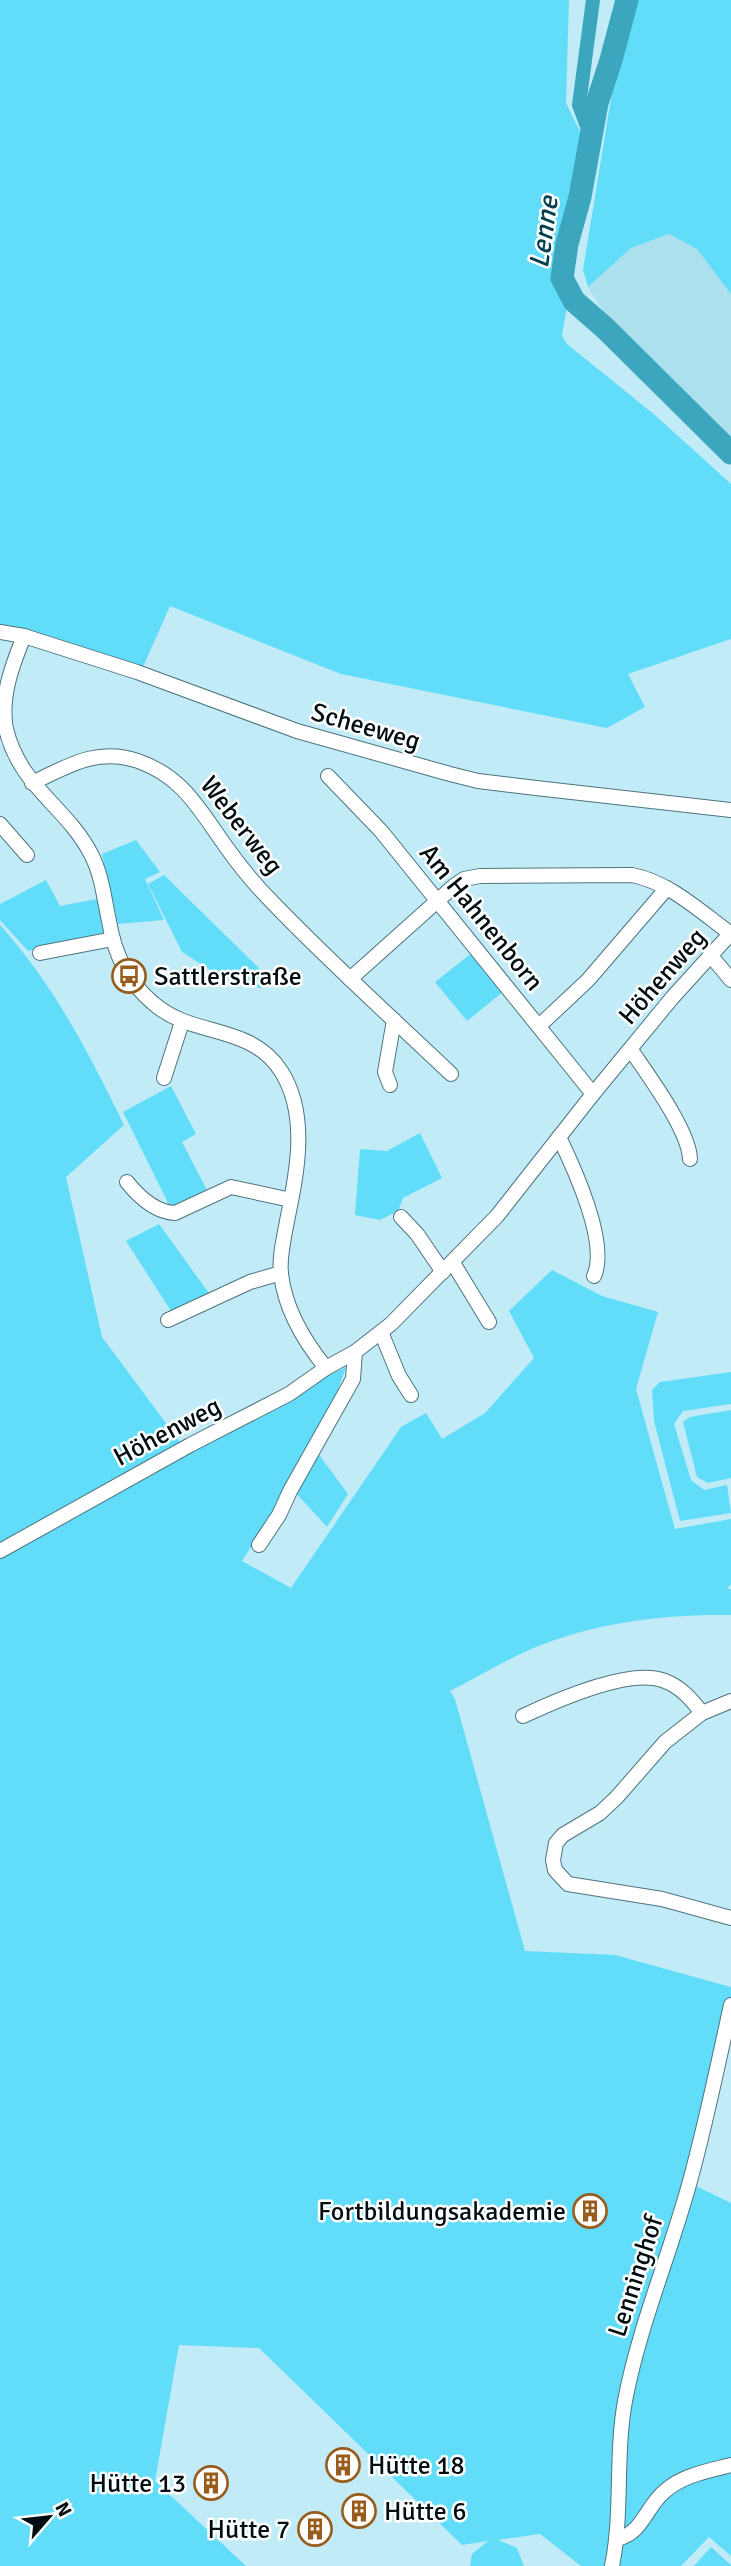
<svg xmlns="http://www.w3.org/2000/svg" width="731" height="2566" font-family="Signika,sans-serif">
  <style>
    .built { fill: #ade0ed }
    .green { fill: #62ddf9 }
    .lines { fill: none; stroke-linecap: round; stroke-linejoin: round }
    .canal { stroke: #3ba6bd; stroke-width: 14 }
    .river { stroke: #3ba6bd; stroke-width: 23 }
    .street-casing { stroke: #4e747e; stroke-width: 16 }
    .street { stroke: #fff; stroke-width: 14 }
    .labels { text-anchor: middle; stroke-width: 5; stroke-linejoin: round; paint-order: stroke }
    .street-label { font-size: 26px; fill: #010e11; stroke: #fff }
    .poi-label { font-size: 26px; fill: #010e11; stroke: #fff; text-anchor: start }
    .water-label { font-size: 28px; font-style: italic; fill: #00414d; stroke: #fff }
  </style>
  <rect width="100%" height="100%" fill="#c1ebf6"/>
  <!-- built -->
  <path class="built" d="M669 234 697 249 731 294V438L688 401 614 328 588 287 631 248Z"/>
  <!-- green -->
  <g class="green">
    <path d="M0 0H569L566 103 592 156 562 336 567 344 656 416 731 484V639L628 674 645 707 607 728 341 674 170 606 143 667 0 628Z"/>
    <path d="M627 0H731V294L697 249 669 234 631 248 588 287 583 270Z"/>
    <path d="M136 840 160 872 145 879 164 920 118 924 102 854Z"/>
    <path d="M164 875 271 980 265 987 259 988 243 981 218 975 182 952 148 884Z"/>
    <path d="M46 880 60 906 97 899 105 936 28 951 0 920V904Z"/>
    <path d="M0 925C54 985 89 1053 124 1125L66 1177 102 1337 183 1446 346 1367 320 1440 242 1561 291 1588 401 1427 426 1413 442 1439 485 1413 534 1358 509 1311 552 1270 602 1296 658 1312 636 1389 675 1529 731 1519V1584L727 1589H731V1615C664 1614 598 1622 536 1647 507 1659 478 1677 450 1691L455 1699 525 1951 615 1955 731 1987V1998L684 2190 694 2185 731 2203V2556L709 2537 681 2566H581L540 2534 498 2540 517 2548 524 2566H470L472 2554 488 2541 462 2545 259 2348 179 2345 155 2481 246 2566H0Z"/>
    <path d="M472 953 504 991 467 1021 435 982Z"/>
    <path d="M171 1086 196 1134 182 1142 207 1190 171 1209 123 1112Z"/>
    <path d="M420 1133 442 1178 403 1198 398 1211 380 1220 355 1215 360 1149 387 1151Z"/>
    <path d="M159 1224 211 1296 173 1314 126 1241Z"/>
    <path d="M731 1372V1404L683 1411 674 1424 691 1480 704 1490 727 1485 731 1513 680 1521 654 1421 652 1390 660 1382Z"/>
    <path d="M731 1410V1478L708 1483 697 1477 683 1422 690 1417Z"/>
    <path d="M317 1452 348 1494 327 1527 295 1492Z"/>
    <path d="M711 2547 731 2565V2566H694Z"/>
  </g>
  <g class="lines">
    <!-- canal -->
    <path class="canal" d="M590 134 579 105 593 0"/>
    <!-- river -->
    <path class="river" d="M627 0 611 60 597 103 580 197 567 244 562 278 574 301 606 329 731 453"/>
    <!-- street casing -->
    <g class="street-casing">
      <g id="street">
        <path d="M0 632 24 636 137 672 297 731 450 774 478 781 536 788 731 810"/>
        <path d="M24 636C12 666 0 697 6 729 20 787 66 806 91 854 102 875 104 898 109 921 114 952 128 982 153 1003 192 1038 250 1023 281 1071 309 1115 297 1173 287 1221 284 1238 279 1257 281 1274 285 1309 304 1341 326 1368"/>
        <path d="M328 776 381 831 593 1094"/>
        <path d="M32 783C68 766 97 747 138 761 184 777 200 811 227 848 241 868 257 887 275 905 331 963 392 1018 451 1074"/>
        <path d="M0 824 27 855"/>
        <path d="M40 953 113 939"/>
        <path d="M711 956 731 980"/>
        <path d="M350 979 454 886 464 879 480 876 632 875C669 882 701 912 731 934"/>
        <path d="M539 1026 588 980 667 888"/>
        <path d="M631 1050C648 1075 689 1130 690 1159"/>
        <path d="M164 1078 182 1022"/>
        <path d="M390 1085 385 1072 394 1020"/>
        <path d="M559 1137C574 1168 609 1243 594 1276"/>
        <path d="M127 1182C139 1197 155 1212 175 1213L231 1187 291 1200"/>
        <path d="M401 1217 417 1234 443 1272"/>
        <path d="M453 1263 489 1322"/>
        <path d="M168 1320 250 1282 281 1273"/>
        <path d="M381 1332 399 1376 411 1395"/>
        <path d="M259 1545 279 1515 290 1491 353 1379 355 1352"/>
        <path d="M0 1551 190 1445 289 1394 326 1368 355 1352 391 1324 497 1216 593 1094 672 998 731 933"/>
        <path d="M731 1701 702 1713 665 1742 617 1797 600 1813 563 1835 556 1843 553 1860 555 1870 568 1884 662 1899 731 1918"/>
        <path d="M523 1716C555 1701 631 1667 665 1681 681 1687 692 1700 702 1713"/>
        <path d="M616 2539C643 2534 646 2506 665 2491 683 2475 708 2471 731 2465"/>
        <path d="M612 2566C623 2512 615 2456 625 2401 639 2326 670 2255 690 2181 706 2123 718 2064 731 2005"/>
      </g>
    </g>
    <!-- street -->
    <use href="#street" class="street"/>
  </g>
  <!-- icons -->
  <defs>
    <g id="bus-ring" transform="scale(1.75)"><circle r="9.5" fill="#fff" stroke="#985c1d" stroke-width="1.5"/><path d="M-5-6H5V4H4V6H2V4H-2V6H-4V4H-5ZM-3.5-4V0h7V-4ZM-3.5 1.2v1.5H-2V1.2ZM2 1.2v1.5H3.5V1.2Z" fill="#985c1d"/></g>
    <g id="building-ring" transform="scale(1.75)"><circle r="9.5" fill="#fff" stroke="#985c1d" stroke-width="1.5"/><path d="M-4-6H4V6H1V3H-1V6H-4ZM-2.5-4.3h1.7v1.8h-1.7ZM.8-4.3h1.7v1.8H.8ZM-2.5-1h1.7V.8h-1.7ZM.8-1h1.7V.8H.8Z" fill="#985c1d"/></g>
  </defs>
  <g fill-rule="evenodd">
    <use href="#bus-ring" x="129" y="976"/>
    <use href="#building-ring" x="590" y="2211"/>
    <use href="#building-ring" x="343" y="2465"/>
    <use href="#building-ring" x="211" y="2483"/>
    <use href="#building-ring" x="359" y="2511"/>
    <use href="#building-ring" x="315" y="2529"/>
  </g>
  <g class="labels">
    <!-- street labels -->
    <g class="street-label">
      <text transform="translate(366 726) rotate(16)" y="9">Scheeweg</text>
      <text transform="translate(242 825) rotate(52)" y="9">Weberweg</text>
      <text transform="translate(482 917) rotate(51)" y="9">Am Hahnenborn</text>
      <text transform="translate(662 976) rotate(-49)" y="9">Höhenweg</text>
      <text transform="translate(167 1431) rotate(-28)" y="9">Höhenweg</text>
      <text transform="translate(635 2276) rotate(-72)" y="9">Lenninghof</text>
    </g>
    <!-- poi labels -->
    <g class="poi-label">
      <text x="154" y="985">Sattlerstraße</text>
      <text x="566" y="2220" text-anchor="end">Fortbildungsakademie</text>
      <text x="368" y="2474">Hütte 18</text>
      <text x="186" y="2492" text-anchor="end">Hütte 13</text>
      <text x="384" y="2520">Hütte 6</text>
      <text x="290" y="2538" text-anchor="end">Hütte 7</text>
    </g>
    <!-- water labels -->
    <g class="water-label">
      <text transform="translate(543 232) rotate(-82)" y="10">Lenne</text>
    </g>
  </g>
  <!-- north arrow -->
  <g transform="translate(49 2517) rotate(62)" stroke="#ffffff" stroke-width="5" paint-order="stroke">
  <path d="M0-5L12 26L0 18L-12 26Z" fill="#010e11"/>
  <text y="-10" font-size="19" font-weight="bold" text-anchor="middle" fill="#010e11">N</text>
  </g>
</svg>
